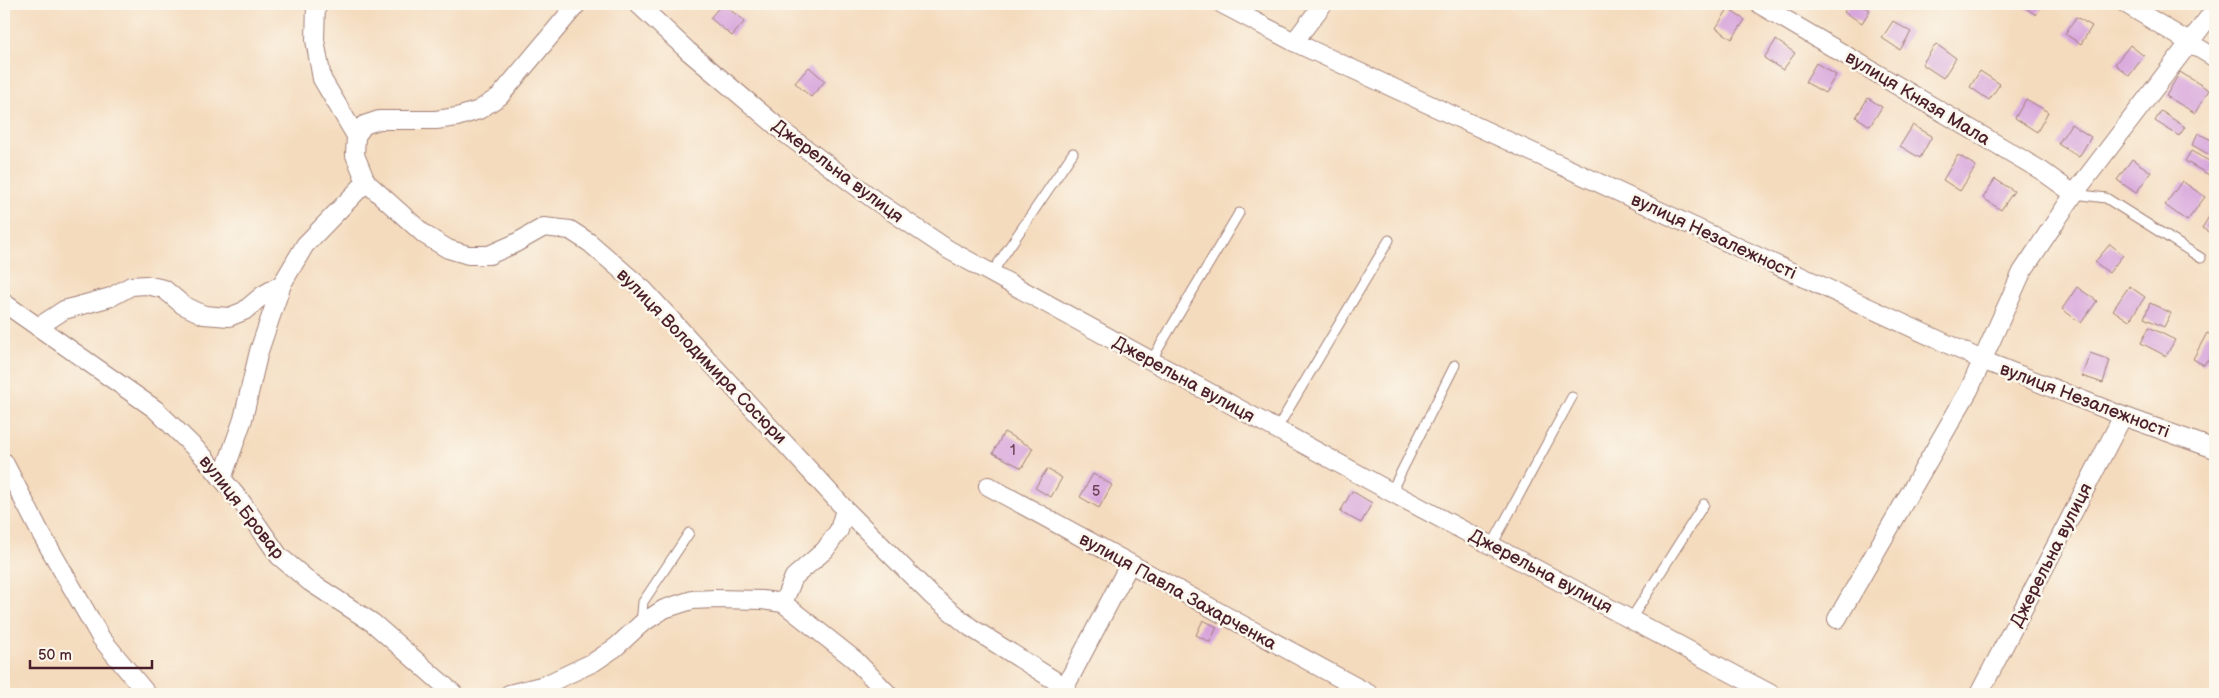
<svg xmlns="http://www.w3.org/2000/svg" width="2219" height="698" font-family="'Balsamiq Sans',sans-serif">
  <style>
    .building { fill: #d7a4dc }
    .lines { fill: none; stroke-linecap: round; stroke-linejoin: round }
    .lane-casing { stroke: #9f7d74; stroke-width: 11 }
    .street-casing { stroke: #9f7d74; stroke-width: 20 }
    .lane { stroke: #fff; stroke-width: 9 }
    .street { stroke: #fff; stroke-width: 18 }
    .labels { text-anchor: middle; stroke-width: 5; stroke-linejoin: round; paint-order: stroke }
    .number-label { font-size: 15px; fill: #6d4057 }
    .street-label { font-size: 18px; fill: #4a1f2b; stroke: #fbf7ec }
  </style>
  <rect width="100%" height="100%" fill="#fbf7ec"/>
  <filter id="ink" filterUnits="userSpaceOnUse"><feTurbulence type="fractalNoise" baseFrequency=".02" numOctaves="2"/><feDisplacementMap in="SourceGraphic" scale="10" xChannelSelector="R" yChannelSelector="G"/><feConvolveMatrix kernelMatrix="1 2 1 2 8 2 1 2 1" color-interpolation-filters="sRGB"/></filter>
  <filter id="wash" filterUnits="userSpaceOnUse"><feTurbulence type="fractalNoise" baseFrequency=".0096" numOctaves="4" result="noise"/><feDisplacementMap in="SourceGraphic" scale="20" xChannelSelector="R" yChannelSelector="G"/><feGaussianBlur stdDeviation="1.12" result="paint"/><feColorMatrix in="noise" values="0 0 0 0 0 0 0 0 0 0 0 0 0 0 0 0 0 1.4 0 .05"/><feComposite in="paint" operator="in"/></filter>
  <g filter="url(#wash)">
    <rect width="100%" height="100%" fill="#f4dbbe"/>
    <g id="blocks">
      <!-- building -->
      <g class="building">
        <path d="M722 4 745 21 732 36 710 18Z"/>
        <path d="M1849 4H1860L1870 10 1862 23 1844 12Z"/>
        <path d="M2020 4H2044L2036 15Z"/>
        <path d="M1728 9 1745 20 1732 39 1716 28Z"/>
        <path d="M2076 17 2092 26 2081 44 2065 34Z"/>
        <path d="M1893 21 1911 32 1900 50 1882 38Z"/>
        <path d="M1776 40 1795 53 1783 70 1764 58Z"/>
        <path d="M1936 44 1956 58 1943 78 1922 64Z"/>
        <path d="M2130 45 2144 56 2129 76 2115 64Z"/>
        <path d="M1816 63 1836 75 1825 93 1805 82Z"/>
        <path d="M809 67 825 81 811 97 795 83Z"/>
        <path d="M1980 71 2000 84 1989 100 1970 87Z"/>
        <path d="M2180 72 2209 90 2195 113 2166 96Z"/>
        <path d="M1868 98 1882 107 1870 126 1856 117Z"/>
        <path d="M2026 99 2048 112 2037 132 2015 118Z"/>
        <path d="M2161 111 2185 127 2179 136 2155 121Z"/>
        <path d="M2071 124 2091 137 2079 157 2058 144Z"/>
        <path d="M1913 125 1932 136 1920 158 1900 146Z"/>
        <path d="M2198 133 2215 142V158L2192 145Z"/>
        <path d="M2191 151 2215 164 2209 175 2185 161Z"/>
        <path d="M1958 155 1976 166 1960 191 1943 180Z"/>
        <path d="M2132 159 2151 172 2136 193 2117 180Z"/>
        <path d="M1995 179 2014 191 2001 210 1983 198Z"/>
        <path d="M2182 181 2205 197 2187 221 2165 205Z"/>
        <path d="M2215 207V236L2202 228Z"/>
        <path d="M2110 244 2123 255 2109 273 2095 262Z"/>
        <path d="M2129 286 2145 297 2129 321 2113 310Z"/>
        <path d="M2077 287 2097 301 2081 323 2062 309Z"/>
        <path d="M2150 303 2171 313 2164 327 2144 318Z"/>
        <path d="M2149 327 2175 340 2166 356 2141 343Z"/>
        <path d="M2207 333 2215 337V364L2207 360 2204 365 2193 359Z"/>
        <path d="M2090 353 2110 360 2103 383 2082 376Z"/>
        <path d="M1004 432 1033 448 1022 468 993 453Z"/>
        <path d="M1047 469 1062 478 1051 497 1035 488Z"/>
        <path d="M1093 474 1112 485 1099 508 1080 497Z"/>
        <path d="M1352 491 1372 503 1361 523 1340 512Z"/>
        <path d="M1203 620 1217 627 1210 642 1196 635Z"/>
      </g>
    </g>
  </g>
  <g filter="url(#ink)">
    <use href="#blocks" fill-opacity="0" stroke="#9f7d74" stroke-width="1"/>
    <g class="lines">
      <!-- lane casing -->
      <g class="lane-casing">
        <g id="lane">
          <path d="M2074 194 2106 198 2201 258"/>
          <path d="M991 274 1073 153"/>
          <path d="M1151 361 1239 213"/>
          <path d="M1276 430 1389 240"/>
          <path d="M1391 492 1455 365"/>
          <path d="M1492 545 1572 397"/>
          <path d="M1631 619 1704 504"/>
          <path d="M641 624 643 602 689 533"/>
        </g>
      </g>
      <!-- street casing -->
      <g class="street-casing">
        <g id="street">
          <path d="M316 4 315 40 322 79 356 136"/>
          <path d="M638 4 688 51 786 134 876 201 949 250 1391 492 1771 694"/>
          <path d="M1222 4 1294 42 1982 360 2123 416 2215 449"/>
          <path d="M1759 4 2042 171 2074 194"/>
          <path d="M2126 4 2215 58"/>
          <path d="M1294 42 1323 4"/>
          <path d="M366 182 355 155 356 136 364 125 379 120H436L457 117 479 110 500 96 577 4"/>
          <path d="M282 284 305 245 366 182 425 235 448 249 468 255H489L514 244 544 227 570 230 590 243 644 290 845 509 932 596 970 627 1065 687 1129 565"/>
          <path d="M4 303 155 409 204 457 243 504 279 556 310 582 373 623 454 694"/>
          <path d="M38 327 64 310 111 297 131 286 146 285 164 289 183 305 204 315 229 317 244 311 263 295 282 284 259 351 243 419 222 479"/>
          <path d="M4 462 39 530 101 638 147 694"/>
          <path d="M988 486 1369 694"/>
          <path d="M783 603 794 577 825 550 839 530 845 509"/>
          <path d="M1837 619 1969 390 2022 272 2074 194 2215 9"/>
          <path d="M509 694 545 685 594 662 616 647 641 624 664 609 692 600 715 599 762 600 783 603 855 660 888 694"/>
          <path d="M1979 694 2123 416"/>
        </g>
      </g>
      <!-- lane -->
      <use href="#lane" class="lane"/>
      <!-- street -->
      <use href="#street" class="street"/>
    </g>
  </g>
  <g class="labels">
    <!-- number labels -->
    <g class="number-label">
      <text x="1013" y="455">1</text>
      <text x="1096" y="496">5</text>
    </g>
    <!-- street labels -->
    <g class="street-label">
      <text transform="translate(1918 98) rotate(31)" y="6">вулиця Князя Мала</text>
      <text transform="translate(838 171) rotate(37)" y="6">Джерельна вулиця</text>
      <text transform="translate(1714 236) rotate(25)" y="6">вулиця Незалежності</text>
      <text transform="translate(702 356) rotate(46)" y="6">вулиця Володимира Сосюри</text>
      <text transform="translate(1184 379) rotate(29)" y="6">Джерельна вулиця</text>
      <text transform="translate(2085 400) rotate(21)" y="6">вулиця Незалежності</text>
      <text transform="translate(242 507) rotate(52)" y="6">вулиця Бровар</text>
      <text transform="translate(2051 555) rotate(-63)" y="6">Джерельна вулиця</text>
      <text transform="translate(1541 571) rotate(28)" y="6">Джерельна вулиця</text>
      <text transform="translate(1178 591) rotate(29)" y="6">вулиця Павла Захарченка</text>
    </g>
  </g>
  <!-- margin -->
  <rect width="2219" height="698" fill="none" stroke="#fbf7ec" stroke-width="20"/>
  <!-- scale -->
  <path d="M30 660v8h122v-8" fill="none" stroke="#4a1f2b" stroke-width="2.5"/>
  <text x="38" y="660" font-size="15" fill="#4a1f2b" stroke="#fbf7ec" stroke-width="4" paint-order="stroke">50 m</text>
</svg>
